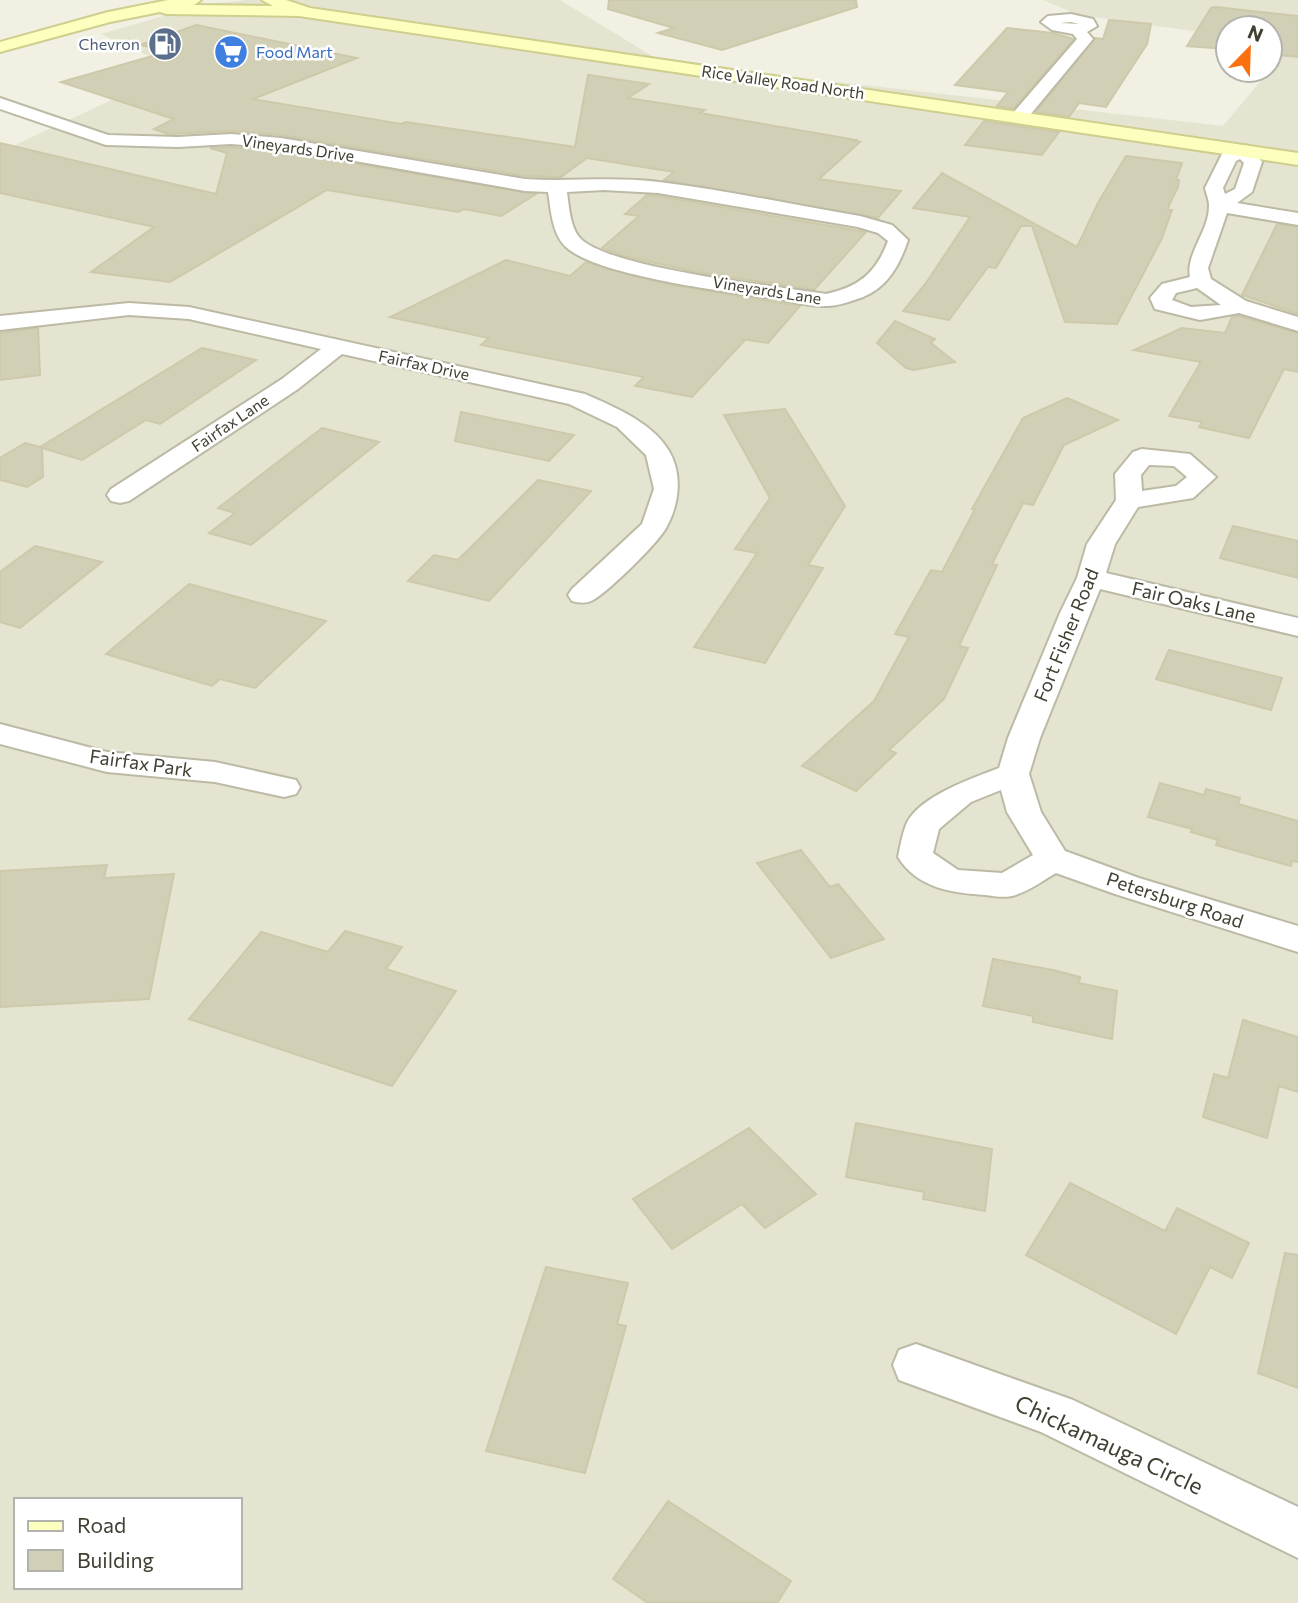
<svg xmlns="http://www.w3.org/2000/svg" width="1298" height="1603" font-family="Commissioner,sans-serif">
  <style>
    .residential { fill: #e5e4d0; fill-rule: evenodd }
    .building { fill: #d2cfb7; stroke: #cdc9aa; stroke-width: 2 }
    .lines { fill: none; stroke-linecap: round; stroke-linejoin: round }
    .street-casing { stroke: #bcbaa5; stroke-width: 4 }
    .secondary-casing { stroke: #cece8f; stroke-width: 4 }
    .street { fill: #fff; fill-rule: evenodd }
    .secondary { fill: #fdffbe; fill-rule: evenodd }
    .labels { text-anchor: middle; stroke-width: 5; stroke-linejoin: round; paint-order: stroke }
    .far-service-label { font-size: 16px; fill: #4e5e75; stroke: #fff; text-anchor: end }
    .far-shop-label { font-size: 16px; fill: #366cbe; stroke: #fff; text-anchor: start }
    .far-street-label { font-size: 16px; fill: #424032; stroke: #fff }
    .street-label { font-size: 19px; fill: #424032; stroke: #fff }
    .near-street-label { font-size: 23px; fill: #424032; stroke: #fff }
  </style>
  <rect width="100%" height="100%" fill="#f1f0e2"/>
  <!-- residential -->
  <path class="residential" d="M247 0H560L662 62 1223 126 1290 46 1270 28H1228V36L1079 15 1043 0H1298V1603H0V152L178 69 101 34 202 5ZM16 1500H240V1587H16Z"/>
  <!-- building -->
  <g class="building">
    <path d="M609 0H856L857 7 722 50 658 33 674 28 608 9Z"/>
    <path d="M1216 7 1298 16V57L1270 54V28H1228V49L1187 46 1211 8Z"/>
    <path d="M1109 20 1151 24 1147 44 1106 107 1079 103 1069 117 1036 112 1095 38 1103 39Z"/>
    <path d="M196 25 357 58 253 99 401 124 406 122 575 147 588 75 649 84 628 98 705 110 700 113 856 140 854 141 860 142 819 179 901 191 878 218 664 180 674 172 587 158 561 177 525 176 281 135 231 131 168 134 154 129 174 119 61 82 170 51 140 45Z"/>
    <path d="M1007 28 1053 33 1074 39 1013 109 997 106 1008 92 955 85Z"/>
    <path d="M984 121 1059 132 1042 155 965 145Z"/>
    <path d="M0 143 216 194 227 153 210 148 231 147 281 151 536 194 501 216 464 209 458 212 327 190 170 282 91 272 154 227 0 193Z"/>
    <path d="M1126 156 1182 163 1176 180H1179L1178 187 1169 205 1168 210H1172L1162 238 1117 324 1065 322 1032 226H1021L996 268 988 267 949 320 903 311 926 283 970 217 913 208 942 173 1077 247 1099 201Z"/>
    <path d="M647 195 658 196 866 232 814 290 696 272 624 256 602 248 639 216 625 214Z"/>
    <path d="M1277 224 1298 227V314L1242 295Z"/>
    <path d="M506 260 570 276 586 262 666 284 800 306 768 343 742 339 744 341 692 397 635 386 644 377 481 345 489 338 390 317Z"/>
    <path d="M1239 316 1298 333V372L1284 369 1249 438 1199 427 1202 422 1169 416 1201 362 1134 350 1182 328 1225 333 1232 317Z"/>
    <path d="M895 321 935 339 931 343 955 362 914 370 906 368 877 343Z"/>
    <path d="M38 328 40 375 0 380V333Z"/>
    <path d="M202 348 256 360 160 424 146 420 82 460 42 448 43 477 27 487 0 480V458L25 443 40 447Z"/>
    <path d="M1067 398 1118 420 1064 445 1033 505 1023 503 992 564 997 565 959 646 968 648 944 699 889 750 896 753 856 791 802 766 874 701 909 637 895 634 931 570 942 572 975 509H972L1023 418Z"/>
    <path d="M785 409 845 506 808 565 823 568 765 663 694 647 757 553 735 549 770 498 724 415Z"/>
    <path d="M461 412 574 435 549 461 455 441Z"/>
    <path d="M322 428 379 442 251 545 209 533 235 513 218 508Z"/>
    <path d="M538 480 591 491 489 601 408 581 434 555 458 560Z"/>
    <path d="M1233 526 1298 541V578L1220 558Z"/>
    <path d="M35 546 102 562 20 628 0 622V572Z"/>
    <path d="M189 584 326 621 255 688 220 679 212 686 106 654Z"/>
    <path d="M1169 650 1282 678 1271 710 1156 679Z"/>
    <path d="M1160 783 1204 795 1206 789 1240 798 1238 804 1298 821V862L1292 861 1291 866 1216 845 1218 840 1191 832 1192 829 1148 817Z"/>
    <path d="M801 850 830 887 838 884 884 939 831 958 757 863Z"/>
    <path d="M107 865 104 878 174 874 149 999 0 1007V871Z"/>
    <path d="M345 931 402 947 386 969 456 991 392 1086 189 1019 261 932 328 952Z"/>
    <path d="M993 959 1053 970 1080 977 1079 983 1117 991 1112 1039 1033 1022V1016L983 1006Z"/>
    <path d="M1243 1020 1298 1037V1092L1279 1086 1267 1138 1203 1117 1214 1074 1228 1078Z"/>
    <path d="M856 1123 992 1149 985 1211 923 1199 924 1192 846 1177Z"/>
    <path d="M749 1128 816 1194 765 1228 742 1204 672 1249 633 1199Z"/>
    <path d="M1070 1183 1165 1231 1177 1208 1249 1243 1232 1278 1210 1267 1176 1334 1026 1255Z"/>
    <path d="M1285 1253 1298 1255V1388L1258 1373Z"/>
    <path d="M546 1267 628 1283 617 1324 626 1326 585 1473 486 1451Z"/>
    <path d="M668 1501 791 1581 777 1603H648L613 1579Z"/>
  </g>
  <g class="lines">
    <!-- street casing -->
    <g class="street-casing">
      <g id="street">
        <path d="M1071 14 1093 19 1097 26 1087 32 1093 39 1025 121H1013L1011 117 1013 113 1077 39 1073 34 1052 30 1041 22 1048 16ZM1071 22 1079 24 1060 23Z"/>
        <path d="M0 98 108 135 178 137 231 134 281 138 525 179C570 182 614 176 659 182 726 190 793 205 860 216L892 225 908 240C900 264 888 287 863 297 852 301 838 306 827 306 812 307 794 302 779 299 734 293 596 276 566 247 552 234 551 210 548 192L525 191 281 148 231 144 178 147 106 145 0 109ZM604 190 658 193 858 227 878 233 888 241C876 273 859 287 826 294 780 287 607 268 580 238 570 227 569 206 567 192Z"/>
        <path d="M1242 145 1248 146 1262 162 1252 192 1237 203 1298 213V225L1227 213 1208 268 1211 279 1246 301 1298 317V331L1239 313 1200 320 1155 309 1150 298 1162 284 1190 277C1185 254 1210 230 1209 205 1209 200 1206 193 1205 188L1222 154ZM1240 159 1244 163 1235 189 1225 194 1223 188 1236 161ZM1197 288 1221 305 1191 307 1172 300 1176 293Z"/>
        <path d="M129 303 189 307 585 394C614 407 652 422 669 451 683 475 679 505 666 528 658 543 608 592 593 600 586 604 579 603 572 601L568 595 572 589 642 524 654 489 646 455 617 427 569 404 342 354 298 389 129 501 120 503 111 501 107 495 111 489 282 379 321 349 189 319 129 315 0 330V316Z"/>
        <path d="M1142 449 1190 454 1216 477 1193 498 1138 507 1115 544 1106 573 1298 618V636L1100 589 1040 738 1029 774 1041 812 1065 851 1139 878 1298 926V952L1115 894 1056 873C1042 881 1028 892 1012 896 1003 898 993 896 985 895 952 893 917 888 898 857 900 847 902 835 906 825 917 797 973 778 999 768L1008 738 1060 613 1077 578 1087 544 1116 500 1115 474 1133 452ZM1149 465 1174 466 1187 477 1176 486 1142 491 1141 475ZM1001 790 1007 812 1033 855 1002 873 958 870 933 853 939 829 971 802Z"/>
        <path d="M0 724 107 752 215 762 296 780 300 787 296 794 284 797 215 782 107 772 0 744Z"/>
        <path d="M916 1344 1073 1400 1298 1507V1558L1041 1432 899 1380 893 1365 899 1350Z"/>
      </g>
    </g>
    <!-- secondary casing -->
    <g class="secondary-casing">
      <path id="secondary" d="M168 0H201L194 5 273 6 262 0H286L310 8 1298 153V165L299 16 166 14 160 12 110 22 0 52V42L108 12Z"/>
    </g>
    <!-- street -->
    <use href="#street" class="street"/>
    <!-- secondary -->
    <use href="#secondary" class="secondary"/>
  </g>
  <!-- icons -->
  <defs>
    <g id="fuel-disc" transform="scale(1.75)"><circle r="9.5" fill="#5c6f8a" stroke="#fff"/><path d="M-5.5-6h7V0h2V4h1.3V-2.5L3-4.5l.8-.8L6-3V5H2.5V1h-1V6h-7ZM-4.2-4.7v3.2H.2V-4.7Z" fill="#fff"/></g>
    <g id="supermarket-disc" transform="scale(1.75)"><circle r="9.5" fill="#3f7fe0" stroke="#fff"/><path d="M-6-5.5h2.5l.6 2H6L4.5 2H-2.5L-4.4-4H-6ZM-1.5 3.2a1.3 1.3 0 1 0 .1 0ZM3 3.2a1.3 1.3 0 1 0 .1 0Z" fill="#fff"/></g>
  </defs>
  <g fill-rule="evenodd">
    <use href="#fuel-disc" x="165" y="44"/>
    <use href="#supermarket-disc" x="231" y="52"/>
  </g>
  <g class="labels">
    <!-- far-service labels -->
    <g class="far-service-label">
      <text x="140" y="50">Chevron</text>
    </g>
    <!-- far-shop labels -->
    <g class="far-shop-label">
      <text x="256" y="58">Food Mart</text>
    </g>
    <!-- far-street labels -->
    <g class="far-street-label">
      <text transform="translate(783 82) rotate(8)" y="6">Rice Valley Road North</text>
      <text transform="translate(298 148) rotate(8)" y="6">Vineyards Drive</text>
      <text transform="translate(767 290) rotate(9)" y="6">Vineyards Lane</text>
      <text transform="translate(424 365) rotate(12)" y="6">Fairfax Drive</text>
      <text transform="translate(230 423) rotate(-34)" y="6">Fairfax Lane</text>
    </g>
    <!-- street labels -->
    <g class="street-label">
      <text transform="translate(1194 602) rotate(13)" y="7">Fair Oaks Lane</text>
      <text transform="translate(1066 635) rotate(-68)" y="7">Fort Fisher Road</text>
      <text transform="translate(141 763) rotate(8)" y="7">Fairfax Park</text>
      <text transform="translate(1175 900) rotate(18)" y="7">Petersburg Road</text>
    </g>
    <!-- near-street labels -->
    <g class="near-street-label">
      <text transform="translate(1109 1445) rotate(25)" y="8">Chickamauga Circle</text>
    </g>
  </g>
  <!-- legend -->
  <rect x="14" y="1498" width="228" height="91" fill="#ffffff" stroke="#b3b3ad" stroke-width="2"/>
  <rect x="28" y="1521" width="35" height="10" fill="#fdffbe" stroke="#b3b3ad" stroke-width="2"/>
  <text x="77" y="1533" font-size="21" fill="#424032">Road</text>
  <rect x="28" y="1550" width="35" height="21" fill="#d2cfb7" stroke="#b3b3ad" stroke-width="2"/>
  <text x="77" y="1568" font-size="21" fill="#424032">Building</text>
  <!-- north arrow -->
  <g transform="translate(1249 49) rotate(23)"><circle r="33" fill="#ffffff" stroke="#b3b3ad" stroke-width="2"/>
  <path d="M0-5L12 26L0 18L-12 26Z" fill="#fb700f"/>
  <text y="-10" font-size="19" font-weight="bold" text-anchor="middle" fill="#424032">N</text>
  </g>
</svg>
